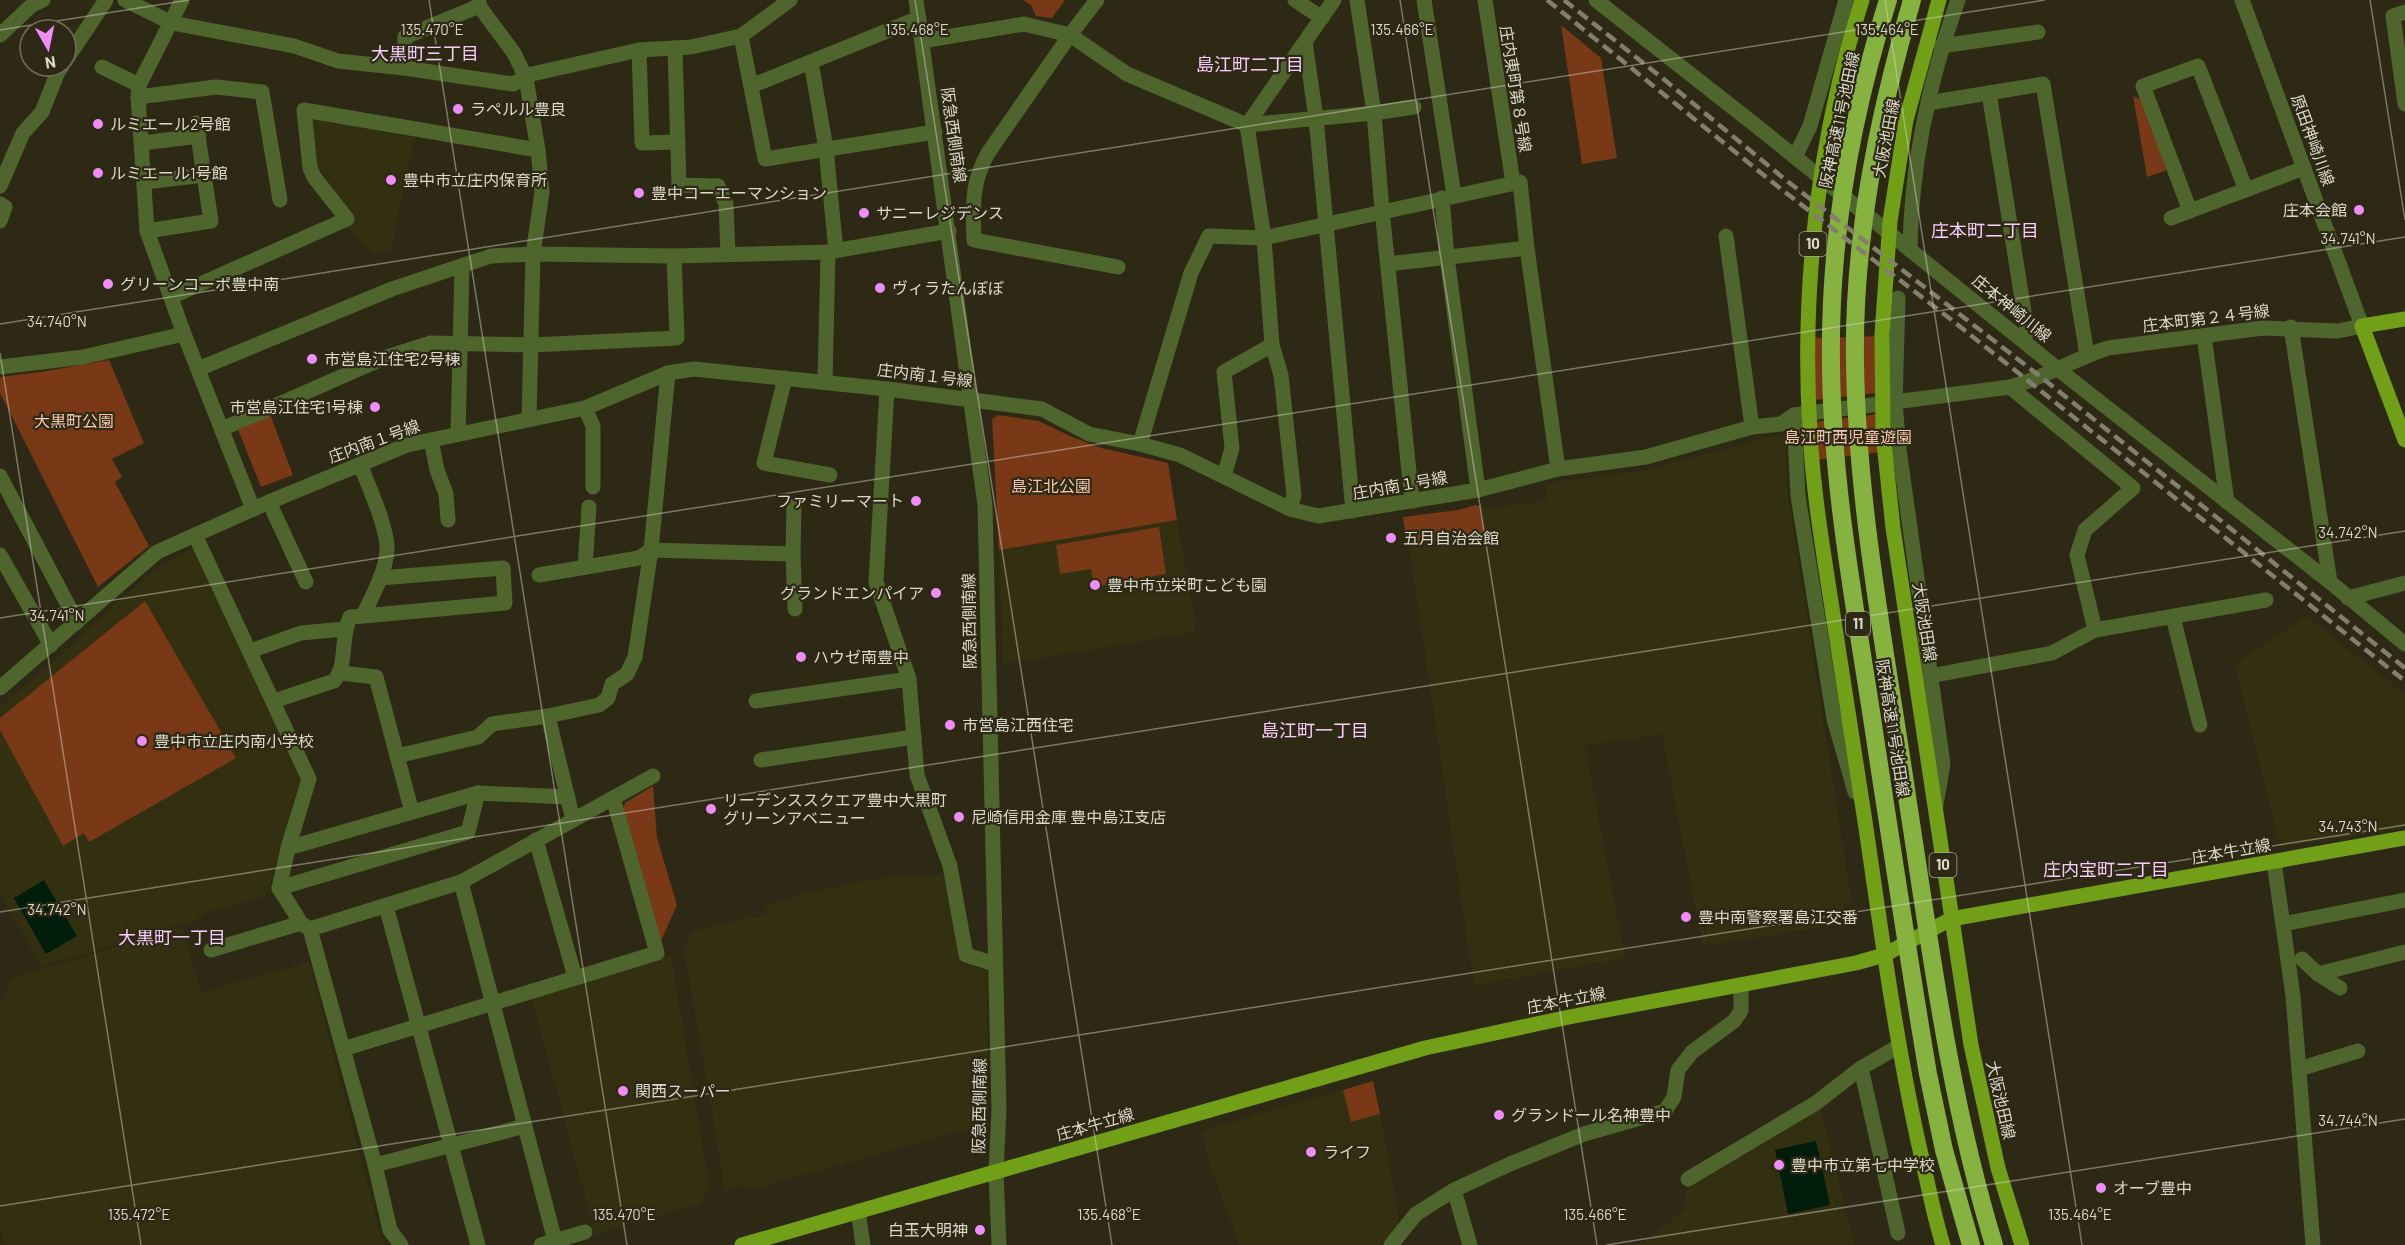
<svg xmlns="http://www.w3.org/2000/svg" width="2405" height="1245" font-family="Barlow,'Noto Sans JP',sans-serif">
  <style>
    .built { fill: #332f11 }
    .green { fill: #793816 }
    .water { fill: #001d0c }
    .lines { fill: none; stroke-linecap: round; stroke-linejoin: round }
    .minor { stroke: #4e652d; stroke-width: 15 }
    .major { stroke: #719f18; stroke-width: 15 }
    .highway { stroke: #86b240; stroke-width: 18 }
    .rail { stroke: #827f6e; stroke-width: 4.5; stroke-dasharray: 12 6; stroke-linecap: butt }
    .ticks { fill: none; stroke: #dbd9cb; stroke-width: 1.5; stroke-opacity: 0.45 }
    .poi-dot { fill: #ee8cf8; stroke: #2d2914; stroke-width: 2 }
    .labels { text-anchor: middle; stroke-width: 4.5; stroke-linejoin: round; paint-order: stroke }
    .shield { fill: #2d2914; stroke: #a7a494; stroke-width: 1.5 }
    .shield-label { font-size: 15px; font-weight: bold; fill: #dbd9cb }
    .street-label { font-size: 16px; fill: #dbd9cb; stroke: #2d2914 }
    .poi-label { font-size: 16px; fill: #dbd9cb; stroke: #2d2914; text-anchor: start }
    .park-label { font-size: 16px; fill: #f8c7b1; stroke: #2d2914 }
    .neighbourhood-label { font-size: 18px; fill: #f8ccfc; stroke: #2d2914 }
    .ticks-label { font-size: 15px; text-anchor: middle; fill: #dbd9cb; stroke: #2d2914; stroke-width: 4.5; stroke-linejoin: round; paint-order: stroke }
  </style>
  <rect width="100%" height="100%" fill="#2d2914"/>
  <!-- built -->
  <g class="built">
    <path d="M311 117 414 138 391 250 373 253 348 227 318 179Z"/>
    <path d="M1785 435 1788 494 1851 899 1831 926 1703 946 1662 734 1585 746 1625 958 1474 986 1405 518 1547 501 1546 483 1643 471 1773 436Z"/>
    <path d="M1177 520 1195 620 1194 630 1187 634 1003 664 999 550Z"/>
    <path d="M195 548 301 777 266 896 205 913 202 918 41 967 0 892V706L47 668 122 597 157 568Z"/>
    <path d="M2306 616 2405 694V828L2280 847 2235 664Z"/>
    <path d="M943 874 961 963 987 970 988 1070 986 1107 974 1127 761 1187 741 1185 725 1191 684 948 691 931 766 914 764 905 812 892 866 880Z"/>
    <path d="M182 926 201 992 309 962 382 1238 386 1245H5L0 1226V1004L13 978Z"/>
    <path d="M671 955 709 1185 701 1204 595 1234 532 998Z"/>
    <path d="M1343 1090 1351 1122 1380 1114 1400 1225 1389 1241 1378 1245H1240L1209 1164 1201 1131Z"/>
    <path d="M1821 1108 1854 1245H1634L1647 1241 1684 1209 1687 1186Z"/>
  </g>
  <!-- green -->
  <g class="green">
    <path d="M1023 0H1065L1052 18 1036 16 1031 5Z"/>
    <path d="M1561 25 1601 58 1617 158 1582 164Z"/>
    <path d="M2133 96 2142 100 2167 170 2147 177Z"/>
    <path d="M1885 336 1878 393 1805 401V338Z"/>
    <path d="M109 360 144 443 112 459 122 477 115 482 149 546 98 587 0 393V377L41 372Z"/>
    <path d="M1886 413 1890 451 1808 461 1806 423Z"/>
    <path d="M270 414 293 475 261 487 237 427Z"/>
    <path d="M998 415 1039 421 1070 436 1101 448 1168 463 1177 520 999 550 992 419Z"/>
    <path d="M1476 505 1480 506 1485 534 1407 546 1403 517 1458 510Z"/>
    <path d="M1159 527 1166 574 1094 587 1091 569 1060 574 1056 545Z"/>
    <path d="M145 601 236 758 89 842 84 833 63 846 0 730V718Z"/>
    <path d="M653 786 657 838 677 905 660 943 623 811 625 803Z"/>
    <path d="M1373 1081 1380 1114 1351 1122 1343 1090Z"/>
  </g>
  <!-- water -->
  <g class="water">
    <path d="M44 880 77 936 46 954 14 898Z"/>
    <path d="M1816 1141 1830 1205 1788 1214 1775 1150Z"/>
  </g>
  <g class="lines">
    <!-- minor -->
    <g class="minor">
      <path d="M125 0 172 23 294 46 338 61 404 68 513 84 532 74 639 50 691 47 741 36 790 0"/>
      <path d="M479 0V6L514 53 526 78 538 150 542 192 533 254 529 419"/>
      <path d="M916 0 985 505 999 1110 996 1172 999 1245"/>
      <path d="M1097 0 1070 35 988 153C971 183 973 207 974 240L1118 267"/>
      <path d="M1295 0 1322 18"/>
      <path d="M1357 0 1374 113 1382 210 1412 501"/>
      <path d="M1424 0 1454 195"/>
      <path d="M1485 0 1513 183"/>
      <path d="M1596 0 1759 128 2059 370 2330 582 2405 644"/>
      <path d="M2405 12 2393 16 2405 104"/>
      <path d="M0 35 32 5 43 0"/>
      <path d="M741 36 765 159 935 132"/>
      <path d="M922 41 1024 24 1070 35 1127 74 1247 125 1374 113 1414 107"/>
      <path d="M1305 42 1316 118 1353 511"/>
      <path d="M1941 46 2038 32"/>
      <path d="M675 48 679 185 718 186 726 204 728 254"/>
      <path d="M639 50 642 143 678 142"/>
      <path d="M66 60 106 0"/>
      <path d="M811 62 826 149 836 251"/>
      <path d="M102 67 139 85 182 0"/>
      <path d="M404 68 405 37 479 6"/>
      <path d="M139 85 138 97 216 87 262 92 280 200"/>
      <path d="M751 86 919 18"/>
      <path d="M1989 93 2027 330 2024 341"/>
      <path d="M138 97 147 231 184 334"/>
      <path d="M1928 103 2043 84 2087 355"/>
      <path d="M142 143 199 136"/>
      <path d="M1795 157 1810 126 1846 0"/>
      <path d="M145 182 204 175"/>
      <path d="M0 186 23 133 42 112 57 74 62 66"/>
      <path d="M1442 198 1447 257 1478 490"/>
      <path d="M0 204 5 207 0 221"/>
      <path d="M2190 211 2143 86 2198 66 2246 190"/>
      <path d="M2171 218 2304 168"/>
      <path d="M147 231 211 221 196 123"/>
      <path d="M1726 236 1752 427"/>
      <path d="M1910 250C1911 164 1929 81 1958 0"/>
      <path d="M1388 264 1527 248"/>
      <path d="M171 297 347 219 314 177 310 168 304 110 538 150"/>
      <path d="M1898 298 1895 403 1899 449 1943 764 1936 805"/>
      <path d="M2291 327 2330 582"/>
      <path d="M2204 336 2227 502"/>
      <path d="M1272 345 1281 375 1294 495 1290 509"/>
      <path d="M0 367 83 357 184 334 253 509"/>
      <path d="M198 369 392 289 491 256 533 254 674 256 828 252 949 231"/>
      <path d="M785 378 764 463 830 475"/>
      <path d="M825 382 828 252"/>
      <path d="M2010 387C2044 378 2074 359 2108 348L2263 328 2338 331 2362 326 2242 0"/>
      <path d="M887 389 876 582 909 679 917 775 950 866 966 955 995 964"/>
      <path d="M585 408 593 426V487"/>
      <path d="M1794 415 1798 496 1834 719 1855 792"/>
      <path d="M222 429 384 358 431 343 532 345 677 338 674 256"/>
      <path d="M458 434 462 266"/>
      <path d="M431 440 437 470 446 494 448 520"/>
      <path d="M1140 444 1191 273 1209 236 1264 238 1520 182 1527 248 1558 469"/>
      <path d="M0 476 77 622"/>
      <path d="M1224 476 1232 448 1224 372 1272 345 1264 238 1247 125 1334 0"/>
      <path d="M269 502 306 582"/>
      <path d="M195 535 309 779 288 848 279 888 301 923 310 929"/>
      <path d="M793 554 795 609"/>
      <path d="M0 555 51 645"/>
      <path d="M585 567 589 507"/>
      <path d="M539 575 639 558 651 550 793 554 794 506"/>
      <path d="M2348 598 2405 583"/>
      <path d="M363 616 505 603 503 568 380 578"/>
      <path d="M2173 617 2200 725"/>
      <path d="M2095 630 2266 600"/>
      <path d="M250 651 301 633 344 629"/>
      <path d="M341 673 376 677 412 812"/>
      <path d="M0 688 157 552 269 502 407 445 585 408 668 373 694 369 887 389 1042 409 1089 434 1140 444 1180 455 1290 509 1318 516 1478 490 1558 469 1646 457 1752 427 1781 424 1794 415 2010 387 2133 488 2085 530 2077 555 2095 630 2052 653 1930 676"/>
      <path d="M274 701 334 681C348 664 340 638 350 617L363 616C372 596 386 572 387 550 388 528 368 485 360 464"/>
      <path d="M756 701 909 679"/>
      <path d="M397 756 478 737 492 724 548 716"/>
      <path d="M761 760 914 737"/>
      <path d="M573 820 548 716 599 705 608 698 612 684 627 674 635 657 651 550 668 373"/>
      <path d="M536 840 575 977"/>
      <path d="M288 848 478 793 568 797"/>
      <path d="M2274 862 2293 996 2313 1245"/>
      <path d="M461 882 555 1241"/>
      <path d="M279 888 468 832 478 793"/>
      <path d="M386 906 478 1245"/>
      <path d="M2283 924 2405 900"/>
      <path d="M211 950 301 923"/>
      <path d="M2302 959 2318 974 2340 988"/>
      <path d="M2318 974 2405 952"/>
      <path d="M343 1049 657 953 613 798"/>
      <path d="M1861 1068 1898 1233"/>
      <path d="M2299 1069 2358 1051"/>
      <path d="M375 1165 525 1126"/>
      <path d="M1688 1179 1816 1103 1861 1068 1899 1046"/>
      <path d="M1454 1190 1470 1245"/>
      <path d="M858 1211 863 1245"/>
      <path d="M401 1245 390 1230 375 1165 310 929 461 882 653 776"/>
      <path d="M541 1245 585 1232"/>
      <path d="M1391 1245 1416 1214 1454 1190 1510 1164 1584 1134 1665 1111 1674 1097 1678 1070 1692 1052 1734 1021 1741 1011V985"/>
    </g>
    <!-- major -->
    <g class="major">
      <path d="M1862 0C1818 139 1801 287 1810 432 1813 491 1823 550 1832 608 1843 681 1854 754 1866 828 1882 938 1897 1050 1922 1159 1929 1188 1934 1217 1943 1245"/>
      <path d="M1939 0 1906 120 1890 221 1882 334 1883 434 1893 528 1971 1045 1998 1168 2022 1245"/>
      <path d="M2405 319 2362 326 2405 440"/>
      <path d="M742 1245 1425 1048 1569 1017 1856 963 1884 955 1951 919 2405 838"/>
    </g>
    <!-- highway -->
    <g class="highway">
      <path d="M1888 0C1851 117 1829 242 1831 365 1832 484 1854 601 1872 718 1890 837 1908 955 1928 1074L1944 1150 1971 1245"/>
      <path d="M1912 0C1878 118 1853 239 1855 362 1857 510 1887 657 1908 803 1931 952 1950 1101 1994 1245"/>
    </g>
    <!-- rail -->
    <g class="rail">
      <path d="M1547 0 1781 189 1953 321 2405 681"/>
      <path d="M1564 0 1666 81 1787 181 2041 377 2405 668"/>
    </g>
  </g>
  <!-- ticks -->
  <path class="ticks" d="M429 0 627 1245M915 0 1112 1245M1400 0 1597 1245M1885 0 2082 1245M2370 0 2405 220M0 30 189 0M0 324 2045 0M0 353 141 1245M0 618 2405 237M0 912 2405 531M0 1206 2405 825M1606 1245 2405 1119"/>
  <!-- markers -->
  <g class="poi-dot">
    <circle cx="458" cy="109" r="6"/>
    <circle cx="98" cy="124" r="6"/>
    <circle cx="98" cy="173" r="6"/>
    <circle cx="391" cy="180" r="6"/>
    <circle cx="639" cy="193" r="6"/>
    <circle cx="2359" cy="210" r="6"/>
    <circle cx="864" cy="213" r="6"/>
    <circle cx="108" cy="284" r="6"/>
    <circle cx="880" cy="288" r="6"/>
    <circle cx="312" cy="359" r="6"/>
    <circle cx="375" cy="407" r="6"/>
    <circle cx="916" cy="501" r="6"/>
    <circle cx="1391" cy="538" r="6"/>
    <circle cx="1095" cy="585" r="6"/>
    <circle cx="936" cy="593" r="6"/>
    <circle cx="801" cy="657" r="6"/>
    <circle cx="950" cy="725" r="6"/>
    <circle cx="142" cy="741" r="6"/>
    <circle cx="711" cy="809" r="6"/>
    <circle cx="959" cy="817" r="6"/>
    <circle cx="1686" cy="917" r="6"/>
    <circle cx="623" cy="1091" r="6"/>
    <circle cx="1499" cy="1115" r="6"/>
    <circle cx="1311" cy="1152" r="6"/>
    <circle cx="1779" cy="1165" r="6"/>
    <circle cx="2101" cy="1188" r="6"/>
    <circle cx="980" cy="1230" r="6"/>
  </g>
  <g class="labels">
    <!-- shield labels -->
    <g class="shield">
      <rect x="1799.5" y="232" width="27" height="24" rx="4.5"/>
      <rect x="1846" y="612" width="24" height="24" rx="4.5"/>
      <rect x="1929.5" y="853" width="27" height="24" rx="4.5"/>
    </g>
    <g class="shield-label">
      <text x="1813" y="249">10</text>
      <text x="1858" y="629">11</text>
      <text x="1943" y="870">10</text>
    </g>
    <!-- street labels -->
    <g class="street-label">
      <text transform="translate(1516 89) rotate(81)" y="6">庄内東町第８号線</text>
      <text transform="translate(1839 120) rotate(-78)" y="6">阪神高速11号池田線</text>
      <text transform="translate(954 135) rotate(82)" y="6">阪急西側南線</text>
      <text transform="translate(1886 138) rotate(-79)" y="6">大阪池田線</text>
      <text transform="translate(2313 140) rotate(70)" y="6">原田神崎川線</text>
      <text transform="translate(2012 308) rotate(39)" y="6">庄本神崎川線</text>
      <text transform="translate(2206 318) rotate(-7)" y="6">庄本町第２４号線</text>
      <text transform="translate(925 375) rotate(7)" y="6">庄内南１号線</text>
      <text transform="translate(374 441) rotate(-20)" y="6">庄内南１号線</text>
      <text transform="translate(1400 485) rotate(-10)" y="6">庄内南１号線</text>
      <text transform="translate(969 621) rotate(-91)" y="6">阪急西側南線</text>
      <text transform="translate(1925 622) rotate(81)" y="6">大阪池田線</text>
      <text transform="translate(1893 728) rotate(81)" y="6">阪神高速11号池田線</text>
      <text transform="translate(2231 851) rotate(-10)" y="6">庄本牛立線</text>
      <text transform="translate(1566 1000) rotate(-11)" y="6">庄本牛立線</text>
      <text transform="translate(2001 1100) rotate(77)" y="6">大阪池田線</text>
      <text transform="translate(979 1106) rotate(-89)" y="6">阪急西側南線</text>
      <text transform="translate(1095 1124) rotate(-16)" y="6">庄本牛立線</text>
    </g>
    <!-- poi labels -->
    <g class="poi-label">
      <text x="470" y="115">ラペルル豊良</text>
      <text x="110" y="130">ルミエール2号館</text>
      <text x="110" y="179">ルミエール1号館</text>
      <text x="403" y="186">豊中市立庄内保育所</text>
      <text x="651" y="199">豊中コーエーマンション</text>
      <text x="2347" y="216" text-anchor="end">庄本会館</text>
      <text x="876" y="219">サニーレジデンス</text>
      <text x="120" y="290">グリーンコーポ豊中南</text>
      <text x="892" y="294">ヴィラたんぽぽ</text>
      <text x="324" y="365">市営島江住宅2号棟</text>
      <text x="363" y="413" text-anchor="end">市営島江住宅1号棟</text>
      <text x="904" y="507" text-anchor="end">ファミリーマート</text>
      <text x="1403" y="544">五月自治会館</text>
      <text x="1107" y="591">豊中市立栄町こども園</text>
      <text x="924" y="599" text-anchor="end">グランドエンパイア</text>
      <text x="813" y="663">ハウゼ南豊中</text>
      <text x="962" y="731">市営島江西住宅</text>
      <text x="154" y="747">豊中市立庄内南小学校</text>
      <text x="723" y="806">リーデンススクエア豊中大黒町<tspan x="723" dy="18">グリーンアベニュー</tspan></text>
      <text x="971" y="823">尼崎信用金庫 豊中島江支店</text>
      <text x="1698" y="923">豊中南警察署島江交番</text>
      <text x="635" y="1097">関西スーパー</text>
      <text x="1511" y="1121">グランドール名神豊中</text>
      <text x="1323" y="1158">ライフ</text>
      <text x="1791" y="1171">豊中市立第七中学校</text>
      <text x="2113" y="1194">オーブ豊中</text>
      <text x="968" y="1236" text-anchor="end">白玉大明神</text>
    </g>
    <!-- park labels -->
    <g class="park-label">
      <text x="74" y="427">大黒町公園</text>
      <text x="1848" y="443">島江町西児童遊園</text>
      <text x="1051" y="492">島江北公園</text>
    </g>
    <!-- neighbourhood labels -->
    <g class="neighbourhood-label">
      <text x="425" y="60">大黒町三丁目</text>
      <text x="1250" y="71">島江町二丁目</text>
      <text x="1985" y="237">庄本町二丁目</text>
      <text x="1315" y="737">島江町一丁目</text>
      <text x="2106" y="876">庄内宝町二丁目</text>
      <text x="172" y="944">大黒町一丁目</text>
    </g>
  </g>
  <g class="ticks-label">
    <text x="432" y="35">135.470°E</text>
    <text x="917" y="35">135.468°E</text>
    <text x="1402" y="35">135.466°E</text>
    <text x="1887" y="35">135.464°E</text>
    <text x="2348" y="244">34.741°N</text>
    <text x="57" y="327">34.740°N</text>
    <text x="2348" y="538">34.742°N</text>
    <text x="57" y="621">34.741°N</text>
    <text x="2348" y="832">34.743°N</text>
    <text x="57" y="915">34.742°N</text>
    <text x="2348" y="1126">34.744°N</text>
    <text x="139" y="1220">135.472°E</text>
    <text x="624" y="1220">135.470°E</text>
    <text x="1109" y="1220">135.468°E</text>
    <text x="1595" y="1220">135.466°E</text>
    <text x="2080" y="1220">135.464°E</text>
  </g>
  <!-- north arrow -->
  <g transform="translate(48 48) rotate(171)"><circle r="28" fill="#2d2914" stroke="#736f5d" stroke-width="1.5"/>
  <path d="M0-4.5L10 22L0 15L-10 22Z" fill="#ee8cf8"/>
  <text y="-9" font-size="16" font-weight="bold" text-anchor="middle" fill="#dbd9cb">N</text>
  </g>
</svg>
